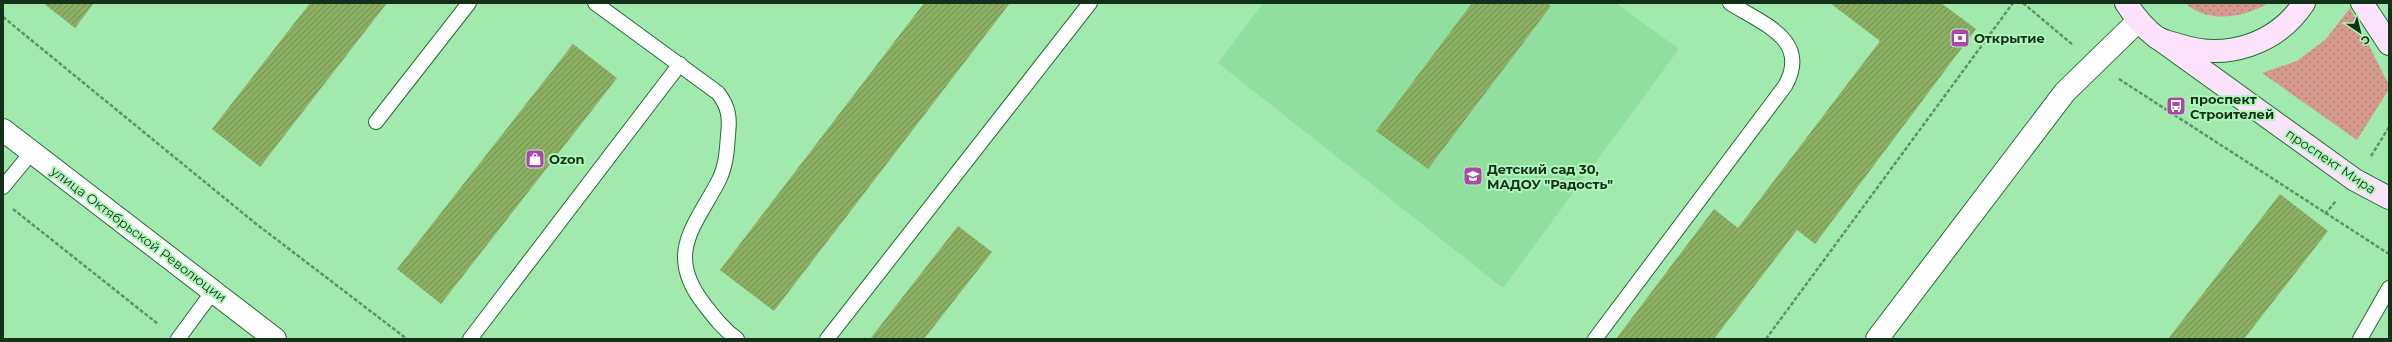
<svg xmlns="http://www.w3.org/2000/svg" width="2392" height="342" font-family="Montserrat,sans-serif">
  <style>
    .built { fill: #91df9f }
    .grass { fill: url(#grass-dots) }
    .building { fill: url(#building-hatch) }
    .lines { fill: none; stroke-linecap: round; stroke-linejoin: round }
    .service-casing { stroke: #256a36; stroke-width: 16 }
    .tertiary-casing { stroke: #256a36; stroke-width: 24 }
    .secondary-casing { stroke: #256a36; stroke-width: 24 }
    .path { stroke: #5f9268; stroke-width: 2.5; stroke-dasharray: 4 2; stroke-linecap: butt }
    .service { stroke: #fff; stroke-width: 14 }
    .tertiary { stroke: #fff; stroke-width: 22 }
    .secondary { stroke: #fce3fb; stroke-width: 22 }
    .labels { text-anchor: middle; stroke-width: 4; stroke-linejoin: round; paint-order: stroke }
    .poi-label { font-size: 13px; font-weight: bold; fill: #133019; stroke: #aff6ba; text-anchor: start }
    .street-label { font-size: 13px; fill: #133019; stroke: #aff6ba }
  </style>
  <defs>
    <pattern id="grass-dots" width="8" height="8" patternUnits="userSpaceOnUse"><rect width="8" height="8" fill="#d59990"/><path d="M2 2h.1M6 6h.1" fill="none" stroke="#ac7d75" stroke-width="1.8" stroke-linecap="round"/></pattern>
    <pattern id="building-hatch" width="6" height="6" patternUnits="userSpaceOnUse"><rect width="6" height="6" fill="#8daf64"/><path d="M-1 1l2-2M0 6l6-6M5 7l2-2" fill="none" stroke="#728f52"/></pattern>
  </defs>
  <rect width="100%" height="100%" fill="#a2e9ad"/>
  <!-- built -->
  <path class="built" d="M1263 3H1616L1679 49 1503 288 1218 63Z"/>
  <!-- grass -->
  <g class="grass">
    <path d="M2185 3H2268C2244 18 2208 24 2185 3Z"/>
    <path d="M2350 8 2389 85V89L2357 140 2262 73 2297 61 2326 39Z"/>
  </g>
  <!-- building -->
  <g class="building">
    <path d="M43 3H94L75 28Z"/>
    <path d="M310 3H387L260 167 212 129Z"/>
    <path d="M924 3H1010L774 311 720 270Z"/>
    <path d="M1472 3H1547L1551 6 1428 169 1376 131Z"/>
    <path d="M1830 3H1941L1976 29 1815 244 1797 230 1714 339H1616L1714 209 1738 228 1880 41Z"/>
    <path d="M573 44 617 78 441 304 397 269Z"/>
    <path d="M2280 194 2328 231 2244 339H2168Z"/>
    <path d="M958 226 992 252 924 339H870Z"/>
  </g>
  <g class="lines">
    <!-- service casing -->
    <g class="service-casing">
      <g id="service">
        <path d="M595 3 718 93C729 107 730 118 728 135 727 150 726 166 719 180 696 225 664 253 704 304 714 317 723 329 737 339"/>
        <path d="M376 122 469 3"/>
        <path d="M3 187 31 153"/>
        <path d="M178 339 214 290"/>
        <path d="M470 339 680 64"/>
        <path d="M827 339 1090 3"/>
        <path d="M1595 339 1785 86C1811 40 1763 24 1730 3"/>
        <path d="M2360 339 2389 288"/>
      </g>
    </g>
    <!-- tertiary casing -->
    <g class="tertiary-casing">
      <g id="tertiary">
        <path d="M3 130 275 339"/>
        <path d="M1877 339 2065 92 2138 21"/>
      </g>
    </g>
    <!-- secondary casing -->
    <g class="secondary-casing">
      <g id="secondary">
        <path d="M2126 3C2135 17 2143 27 2156 37 2162 41 2172 43 2179 45 2226 61 2277 44 2304 3"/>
        <path d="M2362 3 2389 44"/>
        <path d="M2158 38 2355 180 2389 198"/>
      </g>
    </g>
    <!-- path -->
    <g class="path">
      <path d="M2023 3 2073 45"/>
      <path d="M3 17 255 223 407 339"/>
      <path d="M2119 79 2389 254"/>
      <path d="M2371 156 2389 127"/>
      <path d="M13 209 158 324"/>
      <path d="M2325 214 2336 201"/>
      <path d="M1766 339 2013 3"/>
    </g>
    <!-- service -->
    <use href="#service" class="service"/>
    <!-- tertiary -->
    <use href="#tertiary" class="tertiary"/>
    <!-- secondary -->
    <use href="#secondary" class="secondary"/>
  </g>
  <!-- icons -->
  <defs>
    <g id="bank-square" transform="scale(1)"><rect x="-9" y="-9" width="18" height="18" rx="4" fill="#ad46aa" stroke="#aff6ba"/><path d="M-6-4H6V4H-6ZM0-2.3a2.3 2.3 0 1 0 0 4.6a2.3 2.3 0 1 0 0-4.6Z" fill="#fff"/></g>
    <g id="bus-square" transform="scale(1)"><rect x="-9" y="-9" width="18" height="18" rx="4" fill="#ad46aa" stroke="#aff6ba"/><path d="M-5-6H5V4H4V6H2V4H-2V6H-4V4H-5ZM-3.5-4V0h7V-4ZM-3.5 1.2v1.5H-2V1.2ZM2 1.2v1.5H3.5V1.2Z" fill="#fff"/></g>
    <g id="shop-square" transform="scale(1)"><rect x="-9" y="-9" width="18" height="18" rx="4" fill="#ad46aa" stroke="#aff6ba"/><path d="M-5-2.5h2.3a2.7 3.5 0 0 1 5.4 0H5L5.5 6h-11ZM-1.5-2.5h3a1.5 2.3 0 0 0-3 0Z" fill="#fff"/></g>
    <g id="school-square" transform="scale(1)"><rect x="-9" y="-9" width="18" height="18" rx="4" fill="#ad46aa" stroke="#aff6ba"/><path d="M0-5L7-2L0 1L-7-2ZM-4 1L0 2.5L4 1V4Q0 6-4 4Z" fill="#fff"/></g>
  </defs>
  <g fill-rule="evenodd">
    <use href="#bank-square" x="1960" y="38"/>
    <use href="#bus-square" x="2176" y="106"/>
    <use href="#shop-square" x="535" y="159"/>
    <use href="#school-square" x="1473" y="176"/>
  </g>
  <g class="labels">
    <!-- poi labels -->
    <g class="poi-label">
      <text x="1974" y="43">Открытие</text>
      <text x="2190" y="104">проспект<tspan x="2190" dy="15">Строителей</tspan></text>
      <text x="549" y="164">Ozon</text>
      <text x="1487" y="174">Детский сад 30,<tspan x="1487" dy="15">МАДОУ "Радость"</tspan></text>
    </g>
    <!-- street labels -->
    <g class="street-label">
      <text transform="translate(2331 161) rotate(34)" y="5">проспект Мира</text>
      <text transform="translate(139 234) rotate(37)" y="5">улица Октябрьской Революции</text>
    </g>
  </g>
  <!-- border -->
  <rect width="2392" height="342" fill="none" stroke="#133019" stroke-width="8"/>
  <!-- north arrow -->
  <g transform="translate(2360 32) rotate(145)" stroke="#aff6ba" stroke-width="3" paint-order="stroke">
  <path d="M0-3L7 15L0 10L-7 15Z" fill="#133019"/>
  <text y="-6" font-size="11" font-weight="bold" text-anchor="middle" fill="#133019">С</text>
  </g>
</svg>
